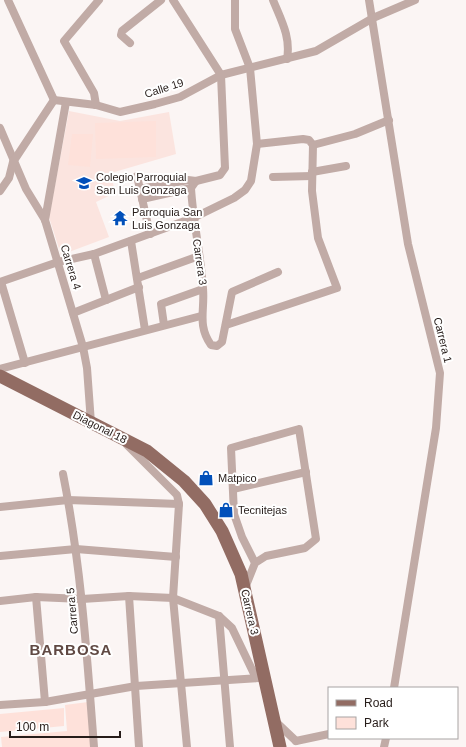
<svg xmlns="http://www.w3.org/2000/svg" width="466" height="747" font-family="Helvetica,sans-serif">
  <style>
    .built { fill: #fbe4df }
    .green { fill: #fee1da }
    .lines { fill: none; stroke-linecap: round; stroke-linejoin: round }
    .minor { stroke: #c1aba6; stroke-width: 8 }
    .primary { stroke: #926c63; stroke-width: 13 }
    .labels { text-anchor: middle; stroke-width: 4; stroke-linejoin: round; paint-order: stroke }
    .street-label { font-size: 11px; fill: #261c19; stroke: #fff }
    .poi-label { font-size: 11px; fill: #261c19; stroke: #fff; text-anchor: start }
    .district-label { font-size: 15px; font-weight: bold; letter-spacing: 1px; fill: #604943; stroke: #fff }
  </style>
  <rect width="100%" height="100%" fill="#fbf5f4"/>
  <!-- built -->
  <path class="built" d="M69 111 120 121 169 112 176 154 111 173 115 193 96 202 109 237 61 255 49 217Z"/>
  <!-- green -->
  <g class="green">
    <path d="M156 121V157L96 159 95 123Z"/>
    <path d="M72 134H93L90 167 68 165Z"/>
    <path d="M88 702 91 747H2L1 737 67 731 65 705Z"/>
    <path d="M64 708V726L0 732V714Z"/>
  </g>
  <g class="lines">
    <!-- minor -->
    <g class="minor">
      <path d="M8 0 54 100"/>
      <path d="M173 0 221 75 225 168 220 175 196 181 191 188C193 222 201 255 203 289 205 310 197 325 211 345L217 346 222 342 232 292 278 272"/>
      <path d="M273 0C281 20 291 37 287 59"/>
      <path d="M369 0 408 244 440 373 436 428 394 688"/>
      <path d="M130 43 121 35 122 31 161 0"/>
      <path d="M54 100 96 105 120 112 155 104 180 97 221 75 316 51 373 18 415 0"/>
      <path d="M96 105 94 93 64 41 99 0"/>
      <path d="M0 128 26 189 45 220 83 347 87 368 91 423"/>
      <path d="M257 144 303 139 309 140 313 145"/>
      <path d="M313 145 355 134 389 120"/>
      <path d="M312 172 346 166"/>
      <path d="M137 176 150 234"/>
      <path d="M273 177 312 176"/>
      <path d="M140 189 188 180 196 181"/>
      <path d="M0 191 9 178 13 162 54 100"/>
      <path d="M142 199 191 188"/>
      <path d="M45 220 66 102"/>
      <path d="M131 241 145 330"/>
      <path d="M94 254 106 300"/>
      <path d="M138 278 199 256"/>
      <path d="M0 282 58 262 94 254 193 218 234 198 245 190 251 181 257 144 250 68 235 29V0"/>
      <path d="M1 282 25 363"/>
      <path d="M73 313 139 287"/>
      <path d="M164 325 161 304 203 289"/>
      <path d="M226 325 337 288 318 238 312 191 313 145"/>
      <path d="M0 369 201 316"/>
      <path d="M127 445 177 495 179 504 173 598 187 747"/>
      <path d="M63 474C81 564 87 656 94 747"/>
      <path d="M233 489 306 472"/>
      <path d="M0 507 68 500 179 504"/>
      <path d="M0 556 76 549 176 557"/>
      <path d="M245 588 255 563 266 556 305 548 316 539 299 429 231 448 234 514 242 537 255 563"/>
      <path d="M129 596 139 747"/>
      <path d="M36 597 45 702"/>
      <path d="M0 601 36 597 82 599 129 596 173 598 219 616 232 628 256 678"/>
      <path d="M219 616 230 747"/>
      <path d="M0 705 45 702 136 686 259 678"/>
      <path d="M276 722 296 741"/>
      <path d="M296 741 329 734"/>
      <path d="M384 747 386 738"/>
    </g>
    <!-- primary -->
    <path class="primary" d="M0 376 147 451 184 481 205 504 222 531 241 574 280 747"/>
  </g>
  <!-- icons -->
  <defs>
    <g id="school-bare" transform="scale(1.2)"><path d="M0-5L7-2L0 1L-7-2ZM-4 1L0 2.5L4 1V4Q0 6-4 4Z" fill="#0250ba" stroke="#fff" stroke-width="2.5" paint-order="stroke"/></g>
    <g id="temple-bare" transform="scale(1.2)"><path d="M0-6L5-2H3V0L6.5 2.5H4V6H1.5V3h-3V6H-4V2.5H-6.5L-3 0V-2H-5Z" fill="#0250ba" stroke="#fff" stroke-width="2.5" paint-order="stroke"/></g>
    <g id="shop-bare" transform="scale(1.2)"><path d="M-5-2.5h2.3a2.7 3.5 0 0 1 5.4 0H5L5.5 6h-11ZM-1.5-2.5h3a1.5 2.3 0 0 0-3 0Z" fill="#0250ba" stroke="#fff" stroke-width="2.5" paint-order="stroke"/></g>
  </defs>
  <g fill-rule="evenodd">
    <use href="#school-bare" x="84" y="183"/>
    <use href="#temple-bare" x="120" y="218"/>
    <use href="#shop-bare" x="206" y="478"/>
    <use href="#shop-bare" x="226" y="510"/>
  </g>
  <g class="labels">
    <!-- street labels -->
    <g class="street-label">
      <text transform="translate(164 88) rotate(-18)" y="4">Calle 19</text>
      <text transform="translate(200 262) rotate(82)" y="4">Carrera 3</text>
      <text transform="translate(71 267) rotate(73)" y="4">Carrera 4</text>
      <text transform="translate(443 340) rotate(76)" y="4">Carrera 1</text>
      <text transform="translate(100 427) rotate(27)" y="4">Diagonal 18</text>
      <text transform="translate(72 611) rotate(-95)" y="4">Carrera 5</text>
      <text transform="translate(250 612) rotate(77)" y="4">Carrera 3</text>
    </g>
    <!-- poi labels -->
    <g class="poi-label">
      <text x="96" y="181">Colegio Parroquial<tspan x="96" dy="13">San Luis Gonzaga</tspan></text>
      <text x="132" y="216">Parroquia San<tspan x="132" dy="13">Luis Gonzaga</tspan></text>
      <text x="218" y="482">Matpico</text>
      <text x="238" y="514">Tecnitejas</text>
    </g>
    <!-- district labels -->
    <g class="district-label">
      <text x="71" y="655">BARBOSA</text>
    </g>
  </g>
  <!-- legend -->
  <rect x="328" y="687" width="130" height="52" fill="#ffffff" stroke="#a8a4a3"/>
  <rect x="336" y="700" width="20" height="6" fill="#926c63" stroke="#a8a4a3"/>
  <text x="364" y="707" font-size="12" fill="#261c19">Road</text>
  <rect x="336" y="717" width="20" height="12" fill="#fee1da" stroke="#a8a4a3"/>
  <text x="364" y="727" font-size="12" fill="#261c19">Park</text>
  <!-- scale -->
  <path d="M10 731v6h110v-6" fill="none" stroke="#261c19" stroke-width="2"/>
  <text x="16" y="731" font-size="12" fill="#261c19" stroke="#ffffff" stroke-width="3" paint-order="stroke">100 m</text>
</svg>
